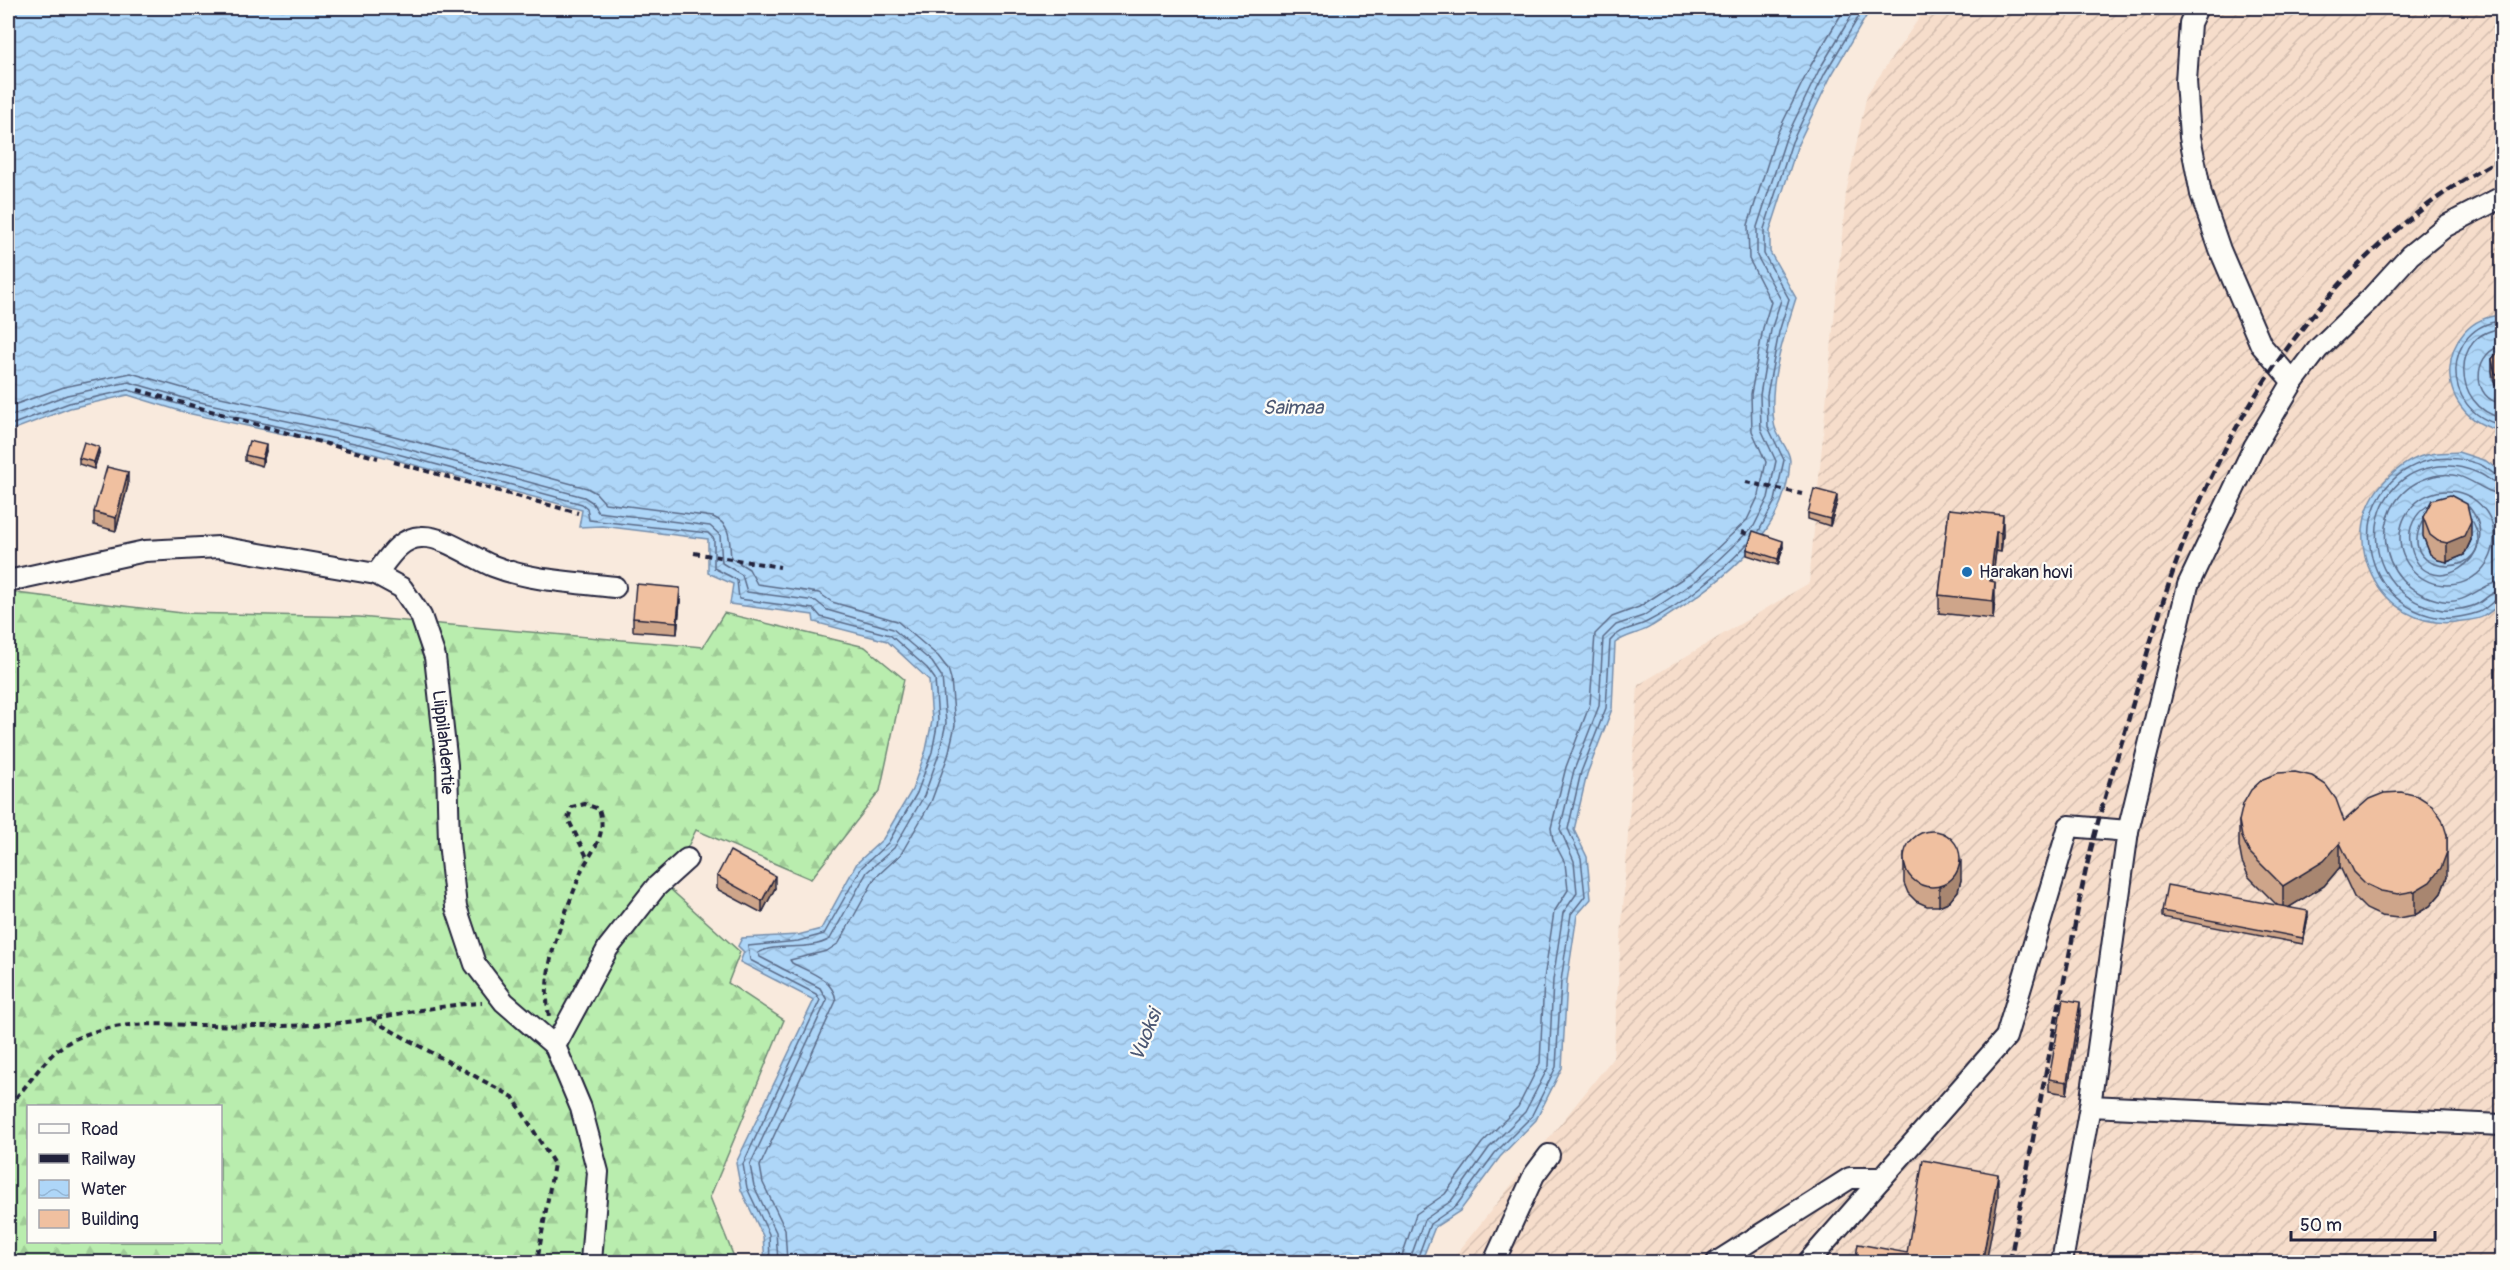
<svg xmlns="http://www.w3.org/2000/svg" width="2510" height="1270" font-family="Pangolin,sans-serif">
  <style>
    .industrial { fill: url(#industrial-furrows) }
    .forest { fill: url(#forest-firs); stroke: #6e8874; stroke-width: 1.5; fill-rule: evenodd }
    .water { fill: url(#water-waves); stroke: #768eac; stroke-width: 1.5; fill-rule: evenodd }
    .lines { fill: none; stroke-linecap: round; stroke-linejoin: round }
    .shore { stroke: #5a6a87; stroke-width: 1.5 }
    .minor-casing { stroke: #22223b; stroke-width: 24 }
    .path { stroke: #22223b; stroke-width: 4; stroke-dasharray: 6 4.5; stroke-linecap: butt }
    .minor { stroke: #fdfcf7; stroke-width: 20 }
    .rail { stroke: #22223b; stroke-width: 4.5; stroke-dasharray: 9 4.5; stroke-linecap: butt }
    .wall { fill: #cea58a; stroke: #22223b; stroke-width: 1.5 }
    .shaded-wall { fill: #a88670; stroke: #22223b; stroke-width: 1.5 }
    .building { fill: #f0c0a0; stroke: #22223b; stroke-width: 1.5 }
    .poi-dot { fill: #1f6fb2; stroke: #fdfcf7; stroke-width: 2 }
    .labels { text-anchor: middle; stroke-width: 4.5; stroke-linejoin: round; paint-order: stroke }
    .poi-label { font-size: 18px; fill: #22223b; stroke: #fdfcf7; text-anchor: start }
    .street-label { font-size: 18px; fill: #22223b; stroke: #fdfcf7 }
    .water-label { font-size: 20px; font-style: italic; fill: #4c5874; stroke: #fdfcf7 }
  </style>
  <defs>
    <pattern id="industrial-furrows" width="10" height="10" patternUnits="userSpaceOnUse" patternTransform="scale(1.5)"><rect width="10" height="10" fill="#f6ddcb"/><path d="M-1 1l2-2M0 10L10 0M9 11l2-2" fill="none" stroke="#d3bdaf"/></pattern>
    <pattern id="forest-firs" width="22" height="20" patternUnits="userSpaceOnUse" patternTransform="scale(1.5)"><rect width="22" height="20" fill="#b9edae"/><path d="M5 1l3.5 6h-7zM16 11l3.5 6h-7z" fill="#9fcb97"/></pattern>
    <pattern id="water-waves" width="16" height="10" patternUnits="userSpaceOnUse" patternTransform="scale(1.5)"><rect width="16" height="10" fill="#aed6f8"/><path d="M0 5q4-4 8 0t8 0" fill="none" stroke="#95b7d6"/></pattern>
  </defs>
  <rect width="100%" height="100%" fill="#f9eadd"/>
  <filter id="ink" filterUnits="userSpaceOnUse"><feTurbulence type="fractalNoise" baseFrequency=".0167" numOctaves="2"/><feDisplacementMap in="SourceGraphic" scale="12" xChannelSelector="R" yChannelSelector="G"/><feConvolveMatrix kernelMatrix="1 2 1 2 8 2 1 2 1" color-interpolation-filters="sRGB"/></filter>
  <g filter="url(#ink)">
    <!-- industrial -->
    <path class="industrial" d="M1926 8H2502V1262H1450L1613 1058 1638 685 1809 583 1846 193 1867 94Z"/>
    <!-- forest -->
    <path class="forest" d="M8 592 182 613 359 617 703 647 724 613 865 647 904 679 880 791 811 879 696 830 668 887 740 952 728 983 784 1020 710 1197 736 1262H8ZM28 1106H220V1242H28Z"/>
    <!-- water -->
    <g class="water">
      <path d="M8 8H1871L1831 76 1798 144 1770 231V252L1796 298C1784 336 1768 382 1774 423 1775 436 1790 448 1790 461 1787 539 1711 589 1652 626 1640 634 1627 634 1615 643L1612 709 1587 774 1574 830 1587 857 1591 899 1577 915 1567 981 1562 1068 1536 1120 1500 1157 1460 1211 1435 1227 1421 1262H765L763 1236 741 1190 736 1163 814 1000 740 962 744 952 738 946 742 938 798 935 821 929 857 863 883 839 912 790 926 750 932 721 929 680 887 641 814 622 813 615 730 604 733 584 708 573V539L602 526 579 527 582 510 366 452 187 413 128 395 70 408 12 430 8 449Z"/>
      <path d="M2502 315V360L2492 372V379L2502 390V431C2427 416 2438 318 2502 315Z"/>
      <path d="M2458 452 2486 461 2502 473V603C2496 607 2490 613 2484 616 2478 620 2469 620 2462 621 2379 637 2328 530 2391 475 2402 465 2416 456 2431 454 2439 452 2449 453 2458 452ZM2423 536 2471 540 2464 555 2447 562 2430 554Z"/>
    </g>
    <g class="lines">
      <!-- shore -->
      <g class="shore">
        <path d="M2502 321C2443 325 2438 412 2502 425"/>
        <path d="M2502 329C2451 331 2451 407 2502 418"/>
        <path d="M2499 347C2472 355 2472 401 2502 403"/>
        <path d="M8 407 64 387 131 373 193 391 372 430 587 488 596 493 605 503 713 517C732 525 729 540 731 558L749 569 757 584 819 593 832 602 897 621 938 656 948 669 951 679 955 725 948 756 931 802 901 854 875 878 839 943 827 951 790 960 792 963C809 972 834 979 836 1001L760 1166 763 1183 785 1229 787 1262"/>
        <path d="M8 417 67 395 129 382 191 400 370 439 584 497 592 502 598 512 710 526 720 535 722 563 742 575 747 592 816 601 827 610 893 629 932 662 942 677 946 723 939 754 924 796 894 848 867 872 830 939C808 952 777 942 758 953L760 957 820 988 827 1000 750 1165 754 1186 776 1232 778 1262"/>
        <path d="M8 426 69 403 128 390 189 407 368 446 582 504 587 508 589 520 708 533 714 539V568L737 580 739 599 814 609 821 617 890 635 927 668 935 679 938 721 932 752 917 793 888 843 862 867 824 934 798 941 748 946 750 960 816 994 820 1000 743 1164 747 1188 769 1234 770 1262"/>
        <path d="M2502 477C2494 476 2490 470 2483 466 2468 459 2446 456 2430 460 2341 483 2354 609 2444 618 2453 619 2471 615 2479 612 2488 608 2493 599 2502 598"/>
        <path d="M2502 485C2492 484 2487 476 2478 473 2464 467 2448 464 2433 467 2356 480 2356 597 2443 610 2452 611 2471 608 2479 603 2487 598 2492 591 2502 591"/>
        <circle cx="2447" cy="538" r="47"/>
        <path d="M2502 494C2479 493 2467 468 2434 476 2365 493 2371 589 2443 601 2468 605 2482 582 2502 582"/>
        <path d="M2427 506C2415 514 2408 528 2410 542 2421 611 2510 557 2469 507"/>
        <path d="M2422 522C2393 581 2502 580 2473 522"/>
        <path d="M1759 531 1775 501 1784 460 1768 427 1767 395 1779 332 1789 299 1764 254V229L1792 142 1825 73 1864 8"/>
        <path d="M1400 1262 1416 1214 1445 1194 1482 1143 1518 1107 1540 1063 1544 979 1554 912 1568 890 1565 863 1553 840 1551 828 1566 767 1590 704 1595 634 1612 617 1639 607 1691 573 1747 520 1759 495 1766 462 1752 431 1751 394 1763 328 1771 302 1749 259 1748 225 1777 134 1811 65 1845 8"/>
        <path d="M1409 1262 1424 1220 1451 1201 1489 1148 1525 1112 1549 1066 1553 980 1563 913 1577 893 1574 861 1560 829 1574 770 1599 706 1603 638 1616 625 1643 616 1697 580 1754 526 1768 498 1776 461 1761 429 1760 395 1771 330 1781 300 1757 256V227L1786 138 1819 70 1856 8"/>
        <path d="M1416 1262 1430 1224 1456 1206 1495 1153 1531 1117 1556 1067 1561 981 1571 914 1585 896 1581 858 1568 829 1581 772 1606 708 1610 641C1620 628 1633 629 1647 622 1683 604 1720 574 1747 544"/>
      </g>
      <!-- minor casing -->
      <g class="minor-casing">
        <g id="minor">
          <path d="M2197 8 2190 23 2186 81 2190 137 2201 194 2220 250 2261 345 2293 382"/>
          <path d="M376 574C388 559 399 538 421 537 442 535 473 558 493 566 531 581 575 582 615 587"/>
          <path id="s1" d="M8 581 145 551 219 547 376 574 402 588 421 616 435 657 447 765 449 842 456 907 475 964 504 1002 555 1046 581 1108 598 1172 591 1262"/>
          <path d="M555 1046 608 948 656 887 687 859"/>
          <path d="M2090 1106 2128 831 2188 585 2254 447 2293 382 2318 349 2369 300 2410 255 2446 226 2502 197"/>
          <path d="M1494 1262 1534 1175 1549 1155"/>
          <path d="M1717 1262 1850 1178H1882"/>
          <path d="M1808 1262 2006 1037 2069 826 2128 831"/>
          <path d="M2062 1262 2090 1106 2502 1125"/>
        </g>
      </g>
      <!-- path -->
      <g class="path">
        <path d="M138 390 225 415"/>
        <path d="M233 418 378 458"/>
        <path d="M394 462 578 513"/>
        <path d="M1746 482 1802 494"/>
        <path d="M1742 532 1754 536"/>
        <path d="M694 553 780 567"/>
        <path d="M549 1016C539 965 566 915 582 869 595 847 607 834 599 809L585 804 572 807 568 819 588 859"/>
        <path d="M372 1020 513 1097 554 1164 537 1262"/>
        <path d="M8 1105C32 1084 44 1053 75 1039 117 1019 161 1025 205 1025 246 1026 288 1027 328 1024 380 1020 430 1005 482 1003"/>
      </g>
      <!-- minor -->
      <use href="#minor" class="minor"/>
      <!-- rail -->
      <path class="rail" d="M2010 1262C2028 1163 2047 1065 2067 966 2075 927 2081 887 2091 849 2101 808 2114 768 2126 728 2149 646 2172 562 2208 484 2269 350 2371 227 2502 158"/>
    </g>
    <!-- wall -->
    <g class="wall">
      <path d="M2502 348V390L2495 385 2492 371V359Z"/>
      <path d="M266 451 262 466 245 461V455Z"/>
      <path d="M99 453 94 469 79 464V458Z"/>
      <path d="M128 485 116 531 94 525V512Z"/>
      <path d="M1837 502 1830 526 1808 519V513Z"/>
      <path d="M1949 509 2003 534 2001 552 1996 551 1992 581 1995 600 1993 619 1939 613V595Z"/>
      <path d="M2423 517 2471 540 2464 555 2447 562 2438 560 2430 554 2423 536Z"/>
      <path d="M1783 547 1778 565 1747 555V549Z"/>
      <path d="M680 601 677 634 633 631V618Z"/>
      <path d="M2239 821H2344L2447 877 2441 893 2430 906 2415 915 2398 918 2381 916 2366 909 2354 897 2340 867 2324 886 2289 907 2308 917 2303 944 2162 917V911L2277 905 2249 877 2242 862 2239 846Z"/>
      <path d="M1904 853 1961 880 1958 891 1950 901 1939 906H1927L1916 901 1908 893 1904 883Z"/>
      <path d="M717 876 775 888 762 913 717 889Z"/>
      <path d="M2080 1015 2067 1094 2049 1091V1079Z"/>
    </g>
    <!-- shaded-wall -->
    <g class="shaded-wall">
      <path d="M266 445V451L262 466V459Z"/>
      <path d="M99 447V453L94 469V462Z"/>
      <path d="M128 472V485L116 531V518Z"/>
      <path d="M1837 495V502L1830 526V519Z"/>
      <path d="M2003 515V534L2001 552V533Z"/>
      <path d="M2471 521V540L2464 555 2447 562V543Z"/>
      <path d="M1996 532V551L1990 600V581Z"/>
      <path d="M1783 541V547L1778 565V559Z"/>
      <path d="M1995 582V600L1993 619V601Z"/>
      <path d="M680 588V601L677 634V622Z"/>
      <path d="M2447 835V877L2441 893 2430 906 2415 915V891Z"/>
      <path d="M2340 843V867L2324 886 2283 911V886Z"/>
      <path d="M1961 861V880L1958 891 1950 901 1939 906V887Z"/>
      <path d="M775 876V888L762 913V901Z"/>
      <path d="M2308 911V917L2303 944V938Z"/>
      <path d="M2080 1002V1015L2067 1094V1082Z"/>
      <path d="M1998 1174V1198L1986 1263H1982Z"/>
    </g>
    <!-- building -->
    <g class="building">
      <path d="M2501 348H2502V377L2495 373 2492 359Z"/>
      <path d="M249 441 266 445 262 459 245 455Z"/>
      <path d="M84 442 99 447 94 462 79 458Z"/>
      <path d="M107 467 128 472 116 518 94 512Z"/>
      <path d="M1814 489 1837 495 1830 519 1808 513Z"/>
      <path d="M2450 495 2467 504 2471 521 2464 536 2447 543 2438 541 2430 535 2423 517 2432 500Z"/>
      <path d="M1949 509 2003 515 2001 533 1996 532 1990 581 1995 582 1993 601 1939 595Z"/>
      <path d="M1753 531 1783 541 1778 559 1747 549Z"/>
      <path d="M636 584 680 588 677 622 633 618Z"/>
      <path d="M2295 772 2312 776 2326 785 2336 799 2344 821 2369 799 2384 793 2401 792 2418 796 2432 805 2442 819 2447 835V852L2441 868 2430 882 2415 891 2398 894 2381 891 2366 884 2354 872 2340 843 2324 861 2283 886 2249 852 2242 837 2239 821 2243 804 2251 790 2263 779 2278 773Z"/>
      <circle cx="1932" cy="859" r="28"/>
      <path d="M730 851 775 876 762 901 717 876Z"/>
      <path d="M2167 885 2308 911 2303 938 2162 911Z"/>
      <path d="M2063 999 2080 1002 2067 1082 2049 1079Z"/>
      <path d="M1923 1160 1998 1174 1982 1263H1855L1858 1244 1907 1253Z"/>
    </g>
  </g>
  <!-- markers -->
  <circle class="poi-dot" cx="1967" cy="572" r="6"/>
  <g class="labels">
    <!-- poi labels -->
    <g class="poi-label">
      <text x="1979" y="578">Harakan hovi</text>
    </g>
    <!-- street labels -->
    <g class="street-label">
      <text dy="6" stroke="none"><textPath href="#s1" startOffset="566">Liippilahdentie</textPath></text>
    </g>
    <!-- water labels -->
    <g class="water-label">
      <text x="1293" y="414">Saimaa</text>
      <text transform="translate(1145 1035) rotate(-68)" y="7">Vuoksi</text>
    </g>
  </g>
  <!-- margin -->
  <rect width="2510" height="1270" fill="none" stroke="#fdfcf7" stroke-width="30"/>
  <rect x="15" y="15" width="2480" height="1240" fill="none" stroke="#22223b" stroke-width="2" filter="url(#ink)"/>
  <!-- legend -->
  <rect x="27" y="1105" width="195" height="138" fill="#fdfcf7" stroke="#a5a5ac" stroke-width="1.5"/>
  <rect x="39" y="1124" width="30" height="9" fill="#fdfcf7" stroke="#a5a5ac" stroke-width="1.5"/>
  <text x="81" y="1135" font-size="18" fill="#22223b">Road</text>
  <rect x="39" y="1154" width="30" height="9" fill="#22223b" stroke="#a5a5ac" stroke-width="1.5"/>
  <text x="81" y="1165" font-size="18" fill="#22223b">Railway</text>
  <rect x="39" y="1180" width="30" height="18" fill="url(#water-waves)" stroke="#a5a5ac" stroke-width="1.5"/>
  <text x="81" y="1195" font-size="18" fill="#22223b">Water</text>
  <rect x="39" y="1210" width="30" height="18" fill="#f0c0a0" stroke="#a5a5ac" stroke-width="1.5"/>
  <text x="81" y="1225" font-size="18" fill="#22223b">Building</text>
  <!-- scale -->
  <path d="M2291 1231v9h144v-9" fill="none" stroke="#22223b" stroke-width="3"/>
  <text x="2300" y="1231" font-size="18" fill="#22223b" stroke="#fdfcf7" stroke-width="4.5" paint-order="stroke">50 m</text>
</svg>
